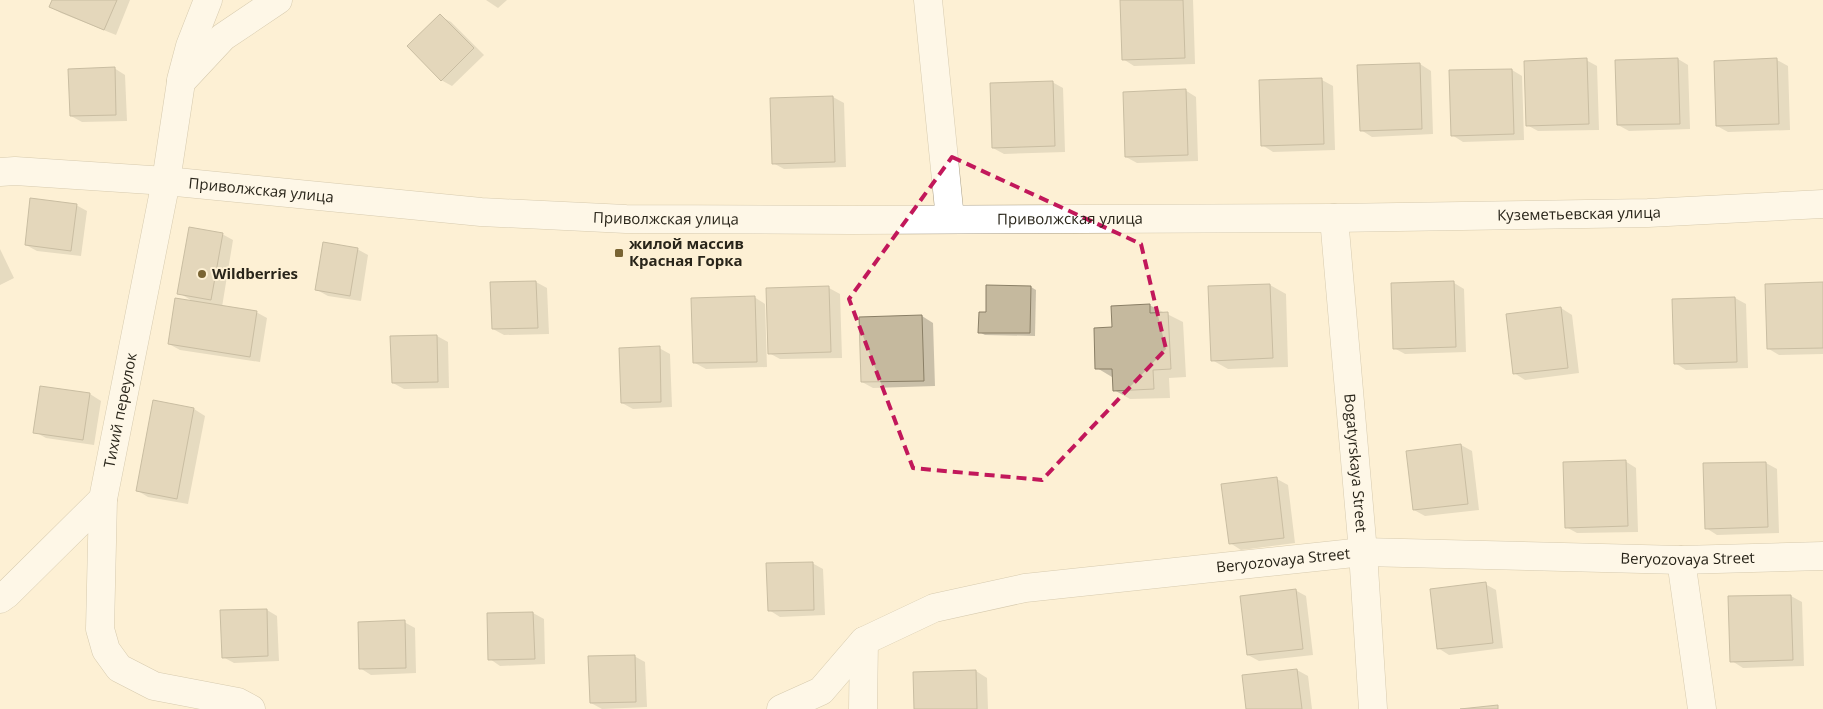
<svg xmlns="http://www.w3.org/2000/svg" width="1823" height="709" font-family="'Open Sans',sans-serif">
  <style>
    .shadow { fill: #0003 }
    .building { fill: #c5b99e; stroke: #8a7f66 }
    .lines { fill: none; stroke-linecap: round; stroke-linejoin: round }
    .minor-casing { stroke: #a99d83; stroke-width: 29 }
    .major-casing { stroke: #a99d83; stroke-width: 29 }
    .minor { stroke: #fff; stroke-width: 28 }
    .major { stroke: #fff; stroke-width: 28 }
    .marked { fill: none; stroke: #c2185b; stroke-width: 4; stroke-dasharray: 10 6; stroke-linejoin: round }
    .poi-dot { fill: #796433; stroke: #fdf0d4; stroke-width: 2 }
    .labels { text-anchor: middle; stroke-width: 4; stroke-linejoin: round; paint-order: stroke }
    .street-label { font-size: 15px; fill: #29251a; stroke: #fdf0d4 }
    .poi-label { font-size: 15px; font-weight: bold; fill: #29251a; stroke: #fdf0d4; text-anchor: start }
  </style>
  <rect width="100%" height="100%" fill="#fdf0d4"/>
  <!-- shadow -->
  <g class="shadow">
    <path d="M53 0H130L116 35 61 13 50 7Z"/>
    <path d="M486 0H507L498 8Z"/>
    <path d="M1121 0H1193L1195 64 1134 66 1123 59Z"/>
    <path d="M440 16 451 22 484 55 452 86 441 80Z"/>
    <path d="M1678 59 1688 65 1690 129 1629 131 1618 125Z"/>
    <path d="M1586 60 1597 66 1599 130 1538 131 1527 125Z"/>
    <path d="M1777 60 1788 66 1790 130 1728 132 1717 126Z"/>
    <path d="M1420 64 1431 71 1433 134 1372 137 1361 130 1359 67Z"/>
    <path d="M114 68 125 75 127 121 82 122 71 116Z"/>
    <path d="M1512 70 1522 76 1524 140 1463 142 1452 135Z"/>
    <path d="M1322 80 1333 86 1335 150 1273 152 1262 145Z"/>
    <path d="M1052 82 1063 88 1065 152 1004 154 993 148Z"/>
    <path d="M1185 90 1196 97 1198 161 1137 163 1126 157Z"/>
    <path d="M833 97 844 103 846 167 784 169 773 163Z"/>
    <path d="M76 205 87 211 81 256 37 251 26 245Z"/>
    <path d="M222 234 233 240 222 307 256 312 267 318 260 362 180 350 169 344 194 302 179 293Z"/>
    <path d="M0 249 14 278 0 285Z"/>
    <path d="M357 249 368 255 361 301 328 296 317 290Z"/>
    <path d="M536 282 547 288 549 334 504 335 493 329 491 283Z"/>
    <path d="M1454 283 1464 289 1466 352 1405 354 1394 348Z"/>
    <path d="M1823 283V354L1779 355 1769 349Z"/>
    <path d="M1270 285 1286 294 1288 367 1228 369 1212 360Z"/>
    <path d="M1031 287 1036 290 1035 336 985 335 979 332 987 313Z"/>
    <path d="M829 288 840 294 842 358 780 359 769 353Z"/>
    <path d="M754 297 765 304 767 367 706 369 695 363Z"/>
    <path d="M1735 298 1746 304 1748 368 1686 370 1675 363Z"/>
    <path d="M1149 305 1183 322 1186 377 1169 378 1170 398 1130 399 1114 390 1112 377 1097 368Z"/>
    <path d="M1561 308 1572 315 1579 373 1525 380 1514 373Z"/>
    <path d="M922 316 933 323 935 386 873 388 862 382Z"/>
    <path d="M437 336 448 342 449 388 404 389 393 383Z"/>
    <path d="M659 348 670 354 672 407 633 409 622 403Z"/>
    <path d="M90 394 101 401 94 445 46 438 35 432Z"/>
    <path d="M154 402 194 409 205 416 188 504 148 497 138 491Z"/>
    <path d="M1461 445 1472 451 1479 510 1425 516 1414 510Z"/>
    <path d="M1625 461 1636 468 1638 532 1577 533 1566 527Z"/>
    <path d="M1766 463 1777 469 1779 533 1717 535 1706 528Z"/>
    <path d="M1277 479 1288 485 1295 543 1241 550 1230 543Z"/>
    <path d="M812 563 823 569 825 615 780 617 769 610Z"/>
    <path d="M1485 584 1496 590 1503 648 1449 655 1438 648Z"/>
    <path d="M1295 590 1306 596 1313 655 1259 661 1248 655Z"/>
    <path d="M1791 596 1802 602 1804 666 1743 668 1732 661Z"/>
    <path d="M267 610 277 616 279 661 234 663 223 657Z"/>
    <path d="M533 613 544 619 545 664 500 666 490 659Z"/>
    <path d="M404 622 415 628 416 673 371 675 360 668Z"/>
    <path d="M634 656 645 662 647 707 602 709 591 703Z"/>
    <path d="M1297 670 1308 676 1312 709H1247Z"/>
    <path d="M976 671 987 678 988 709H916Z"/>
  </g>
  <!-- building -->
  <g class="building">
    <path d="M52 0H117L104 30 49 7Z"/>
    <path d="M1120 0H1183L1185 58 1122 60Z"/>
    <path d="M440 14 474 48 441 81 407 46Z"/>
    <path d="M1587 58 1589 124 1526 126 1524 61Z"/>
    <path d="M1678 58 1680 124 1617 125 1615 60Z"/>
    <path d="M1777 58 1779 124 1716 126 1714 61Z"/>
    <path d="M1420 63 1422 129 1360 131 1357 65Z"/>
    <path d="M115 67 116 115 70 116 68 69Z"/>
    <path d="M1512 69 1514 134 1451 136 1449 70Z"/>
    <path d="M1322 78 1324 144 1261 146 1259 80Z"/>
    <path d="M1053 81 1055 146 992 148 990 83Z"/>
    <path d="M1186 89 1188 155 1125 157 1123 92Z"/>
    <path d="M833 96 835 162 772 164 770 98Z"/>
    <path d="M30 198 77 204 71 251 25 245Z"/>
    <path d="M189 227 223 233 211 300 177 294Z"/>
    <path d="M323 242 358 248 350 296 315 290Z"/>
    <path d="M536 281 538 328 492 329 490 282Z"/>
    <path d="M1454 281 1456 347 1393 349 1391 283Z"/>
    <path d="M1823 282V348L1767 349 1765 284Z"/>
    <path d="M1270 284 1273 358 1211 361 1208 286Z"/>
    <path d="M986 285 1031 286 1030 333H978L979 312H986Z"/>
    <path d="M829 286 831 352 768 354 766 288Z"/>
    <path d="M755 296 757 362 693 363 691 298Z"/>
    <path d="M1735 297 1737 362 1674 364 1672 299Z"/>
    <path d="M175 298 257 311 250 357 168 344Z"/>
    <path d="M1150 304V313L1168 312 1171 369 1153 370 1154 389 1113 391 1112 369H1095L1094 328 1112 327 1111 306Z"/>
    <path d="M1561 307 1568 368 1513 374 1506 314Z"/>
    <path d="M922 315 924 381 861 382 859 317Z"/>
    <path d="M437 335 438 382 392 383 390 336Z"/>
    <path d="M660 346 661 402 621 403 619 348Z"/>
    <path d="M40 386 90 393 83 440 33 433Z"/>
    <path d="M153 400 194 408 177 499 136 491Z"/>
    <path d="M1461 444 1468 504 1413 510 1406 451Z"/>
    <path d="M1626 460 1628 526 1565 528 1563 462Z"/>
    <path d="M1766 462 1768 527 1705 529 1703 463Z"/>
    <path d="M1277 477 1284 538 1229 544 1221 484Z"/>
    <path d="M813 562 814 610 768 611 766 563Z"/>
    <path d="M1486 582 1493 643 1437 649 1430 589Z"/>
    <path d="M1296 589 1303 649 1247 655 1240 596Z"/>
    <path d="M1791 595 1793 660 1730 662 1728 596Z"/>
    <path d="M267 609 268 656 222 658 220 610Z"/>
    <path d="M533 612 535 659 488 660 487 613Z"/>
    <path d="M405 620 406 668 359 669 358 622Z"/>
    <path d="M635 655 636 702 590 703 588 656Z"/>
    <path d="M1297 669 1302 709H1246L1242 675Z"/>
    <path d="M976 670 977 709H914L913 672Z"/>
    <path d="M1498 705V709H1460Z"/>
  </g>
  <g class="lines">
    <!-- minor casing -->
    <g class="minor-casing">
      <g id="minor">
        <path d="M928 0 950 219"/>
        <path d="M181 80 190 46 208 0"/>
        <path id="s1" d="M1334 218 1648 213 1823 204"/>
        <path d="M103 499 100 629 106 650 119 668 154 686 238 702 251 709"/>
        <path d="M1681 560 1702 709"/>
        <path id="s2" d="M0 599 7 594 103 499 166 181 181 82 223 37 278 0"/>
        <path id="s3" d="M781 709 821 691 864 641 934 608 1025 588 1363 552 1681 560 1823 556"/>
        <path d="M863 709 864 641"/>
      </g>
    </g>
    <!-- major casing -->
    <g class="major-casing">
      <g id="major">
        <path id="s4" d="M0 172 15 171 166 181 481 212 626 219 852 220 1334 218 1363 552 1373 709"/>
      </g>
    </g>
    <!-- minor -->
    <use href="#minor" class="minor"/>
    <!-- major -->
    <use href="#major" class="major"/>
  </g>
  <!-- marked area -->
  <path d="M0 0H1823V709H0ZM952 157 1141 244 1166 349 1042 480 913 468 849 299Z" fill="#fdf0d4" fill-opacity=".55" fill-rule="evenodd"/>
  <path class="marked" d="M952 157 1141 244 1166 349 1042 480 913 468 849 299Z"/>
  <!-- markers -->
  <g class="poi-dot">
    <rect x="614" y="248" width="10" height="10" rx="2.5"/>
    <circle cx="202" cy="274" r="5"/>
  </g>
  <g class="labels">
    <!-- street labels -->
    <g class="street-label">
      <text dy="5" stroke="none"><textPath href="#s4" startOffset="262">Приволжская улица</textPath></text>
      <text dy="5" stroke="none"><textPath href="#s1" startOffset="245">Куземетьевская улица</textPath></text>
      <text dy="5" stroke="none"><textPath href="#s4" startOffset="1072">Приволжская улица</textPath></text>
      <text dy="5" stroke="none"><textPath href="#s4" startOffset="668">Приволжская улица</textPath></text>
      <text dy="5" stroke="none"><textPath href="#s2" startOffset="234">Тихий переулок</textPath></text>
      <text dy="5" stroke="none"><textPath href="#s4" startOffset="1582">Bogatyrskaya Street</textPath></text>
      <text dy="5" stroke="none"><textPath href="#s3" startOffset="945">Beryozovaya Street</textPath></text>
      <text dy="5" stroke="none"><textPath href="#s3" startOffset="540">Beryozovaya Street</textPath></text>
    </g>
    <!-- poi labels -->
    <g class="poi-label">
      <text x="629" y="249">жилой массив<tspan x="629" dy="17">Красная Горка</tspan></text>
      <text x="212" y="279">Wildberries</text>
    </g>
  </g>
</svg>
